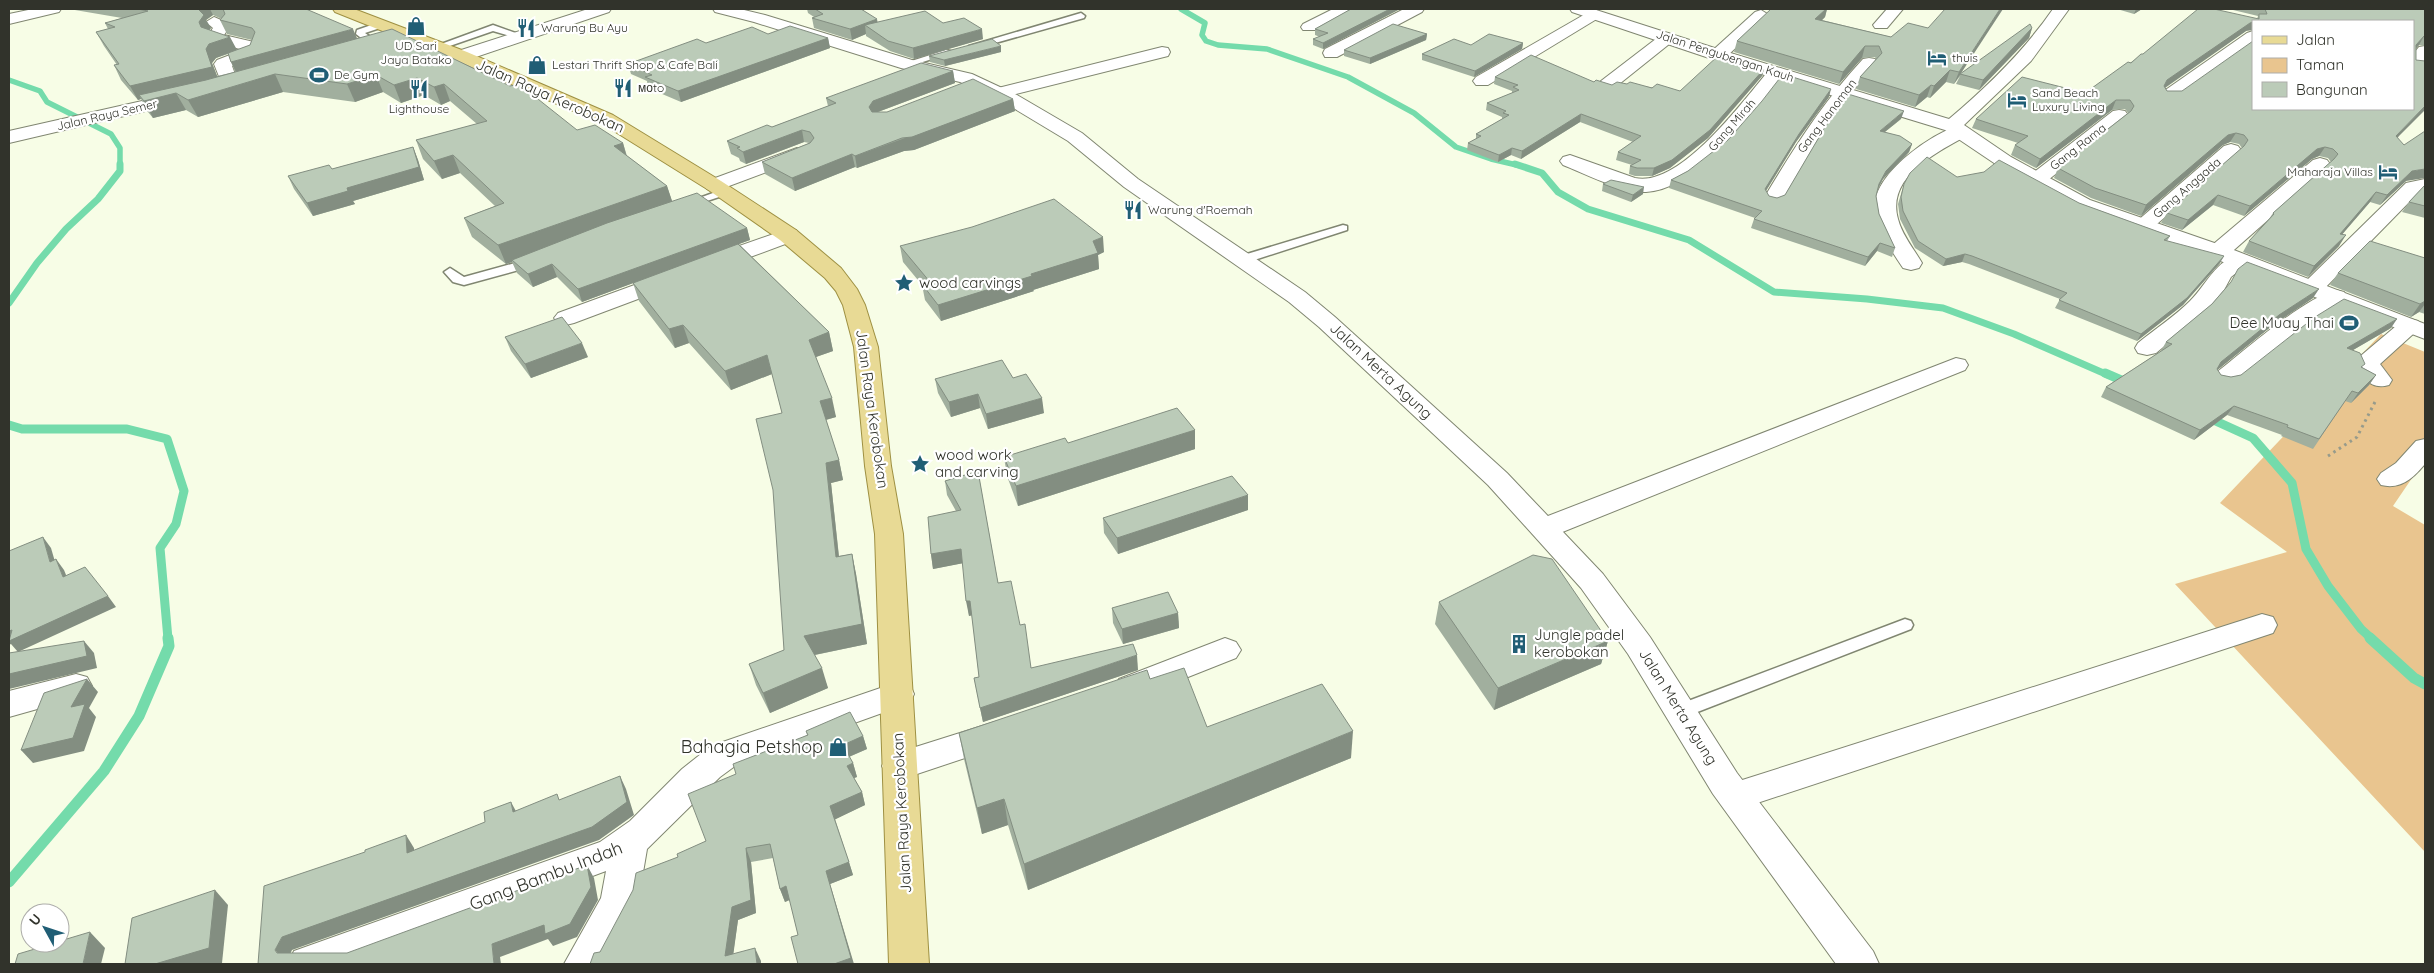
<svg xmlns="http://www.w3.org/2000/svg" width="2434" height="973" font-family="Quicksand,sans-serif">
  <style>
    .green { fill: #e9c58f }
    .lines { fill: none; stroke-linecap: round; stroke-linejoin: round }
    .stream-far3 { stroke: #74dbab; stroke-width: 5.5 }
    .stream-far2 { stroke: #74dbab; stroke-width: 7 }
    .stream-far1 { stroke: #74dbab; stroke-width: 9 }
    .stream { stroke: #74dbab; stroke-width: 11 }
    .service-casing { stroke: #808671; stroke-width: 3 }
    .minor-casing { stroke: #808671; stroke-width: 2 }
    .tertiary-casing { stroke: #808671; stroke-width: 2 }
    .primary-casing { stroke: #9e9042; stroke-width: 2 }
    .path { stroke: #979b8b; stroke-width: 3; stroke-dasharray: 2.5 4; stroke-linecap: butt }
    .service { fill: #fff; fill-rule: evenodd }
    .minor { fill: #fff; fill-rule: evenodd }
    .tertiary { fill: #fff; fill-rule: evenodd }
    .primary { fill: #e8da95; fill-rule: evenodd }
    .wall { fill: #a1af9e; fill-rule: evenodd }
    .shaded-wall { fill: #838e81 }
    .building { fill: #bbcbb8; stroke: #838e81; fill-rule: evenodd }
    .labels { text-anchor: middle; stroke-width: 4.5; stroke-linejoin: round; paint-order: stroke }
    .far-poi-label { font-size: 12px; fill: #31332b; stroke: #fff; text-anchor: start }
    .far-street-label { font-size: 12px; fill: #31332b; stroke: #fff }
    .street-label { font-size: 15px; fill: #31332b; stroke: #fff }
    .poi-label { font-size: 15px; fill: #31332b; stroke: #fff; text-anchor: start }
    .near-poi-label { font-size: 18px; fill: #31332b; stroke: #fff; text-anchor: end }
    .near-street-label { font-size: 18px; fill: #31332b; stroke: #fff }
  </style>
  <rect width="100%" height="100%" fill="#f7fde6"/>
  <!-- green -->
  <path class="green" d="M2381 334 2425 352V459L2393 506 2425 525V852L2175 584 2287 552 2220 503Z"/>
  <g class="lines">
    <!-- stream-far3 -->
    <g class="stream-far3">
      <path d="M1181 9 1205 23 1202 35 1206 41 1218 45 1267 49 1348 77 1414 113 1456 147 1491 159 1521 166"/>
      <path d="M9 80 40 91 47 102 111 134 120 148V166"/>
    </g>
    <!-- stream-far2 -->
    <g class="stream-far2">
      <path d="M1515 164 1542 173 1558 192 1588 209 1689 240 1774 292 1867 299 1943 308 2014 334 2108 375"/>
      <path d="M9 303 37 263 66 229 98 199 120 171V164"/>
    </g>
    <!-- stream-far1 -->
    <g class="stream-far1">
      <path d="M2105 373 2128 383"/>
      <path d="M2209 418 2253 438 2292 483 2306 549 2328 586 2361 629 2372 639"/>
      <path d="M9 425 22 429H127L167 439 184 491 176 524 160 548 168 639"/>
    </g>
    <!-- stream -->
    <g class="stream">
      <path d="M2370 638 2414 678 2425 684"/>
      <path d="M9 882 104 771 139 716 169 646 168 638"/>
    </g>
    <!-- service casing -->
    <g class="service-casing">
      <g id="service">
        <path d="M1081 13 1085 16 1084 18 974 49 969 46Z"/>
        <path d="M380 22 384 25 383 27 365 33 379 43V47H373L356 34 357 30Z"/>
        <path d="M493 25 524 36 520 39 493 31 441 49 433 47Z"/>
        <path d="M946 50 954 52 907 67 902 64Z"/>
        <path d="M724 189 730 192 728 194 686 208 680 205Z"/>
        <path d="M1343 225 1347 226V230L1245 263 1241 264 1235 260 1237 257Z"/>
        <path d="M533 258 539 262 537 265 464 285 453 282 444 272 450 268 464 277Z"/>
        <path d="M1905 619 1911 621 1913 625 1911 629 1687 716 1681 718 1675 716 1672 711 1675 706Z"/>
      </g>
    </g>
    <!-- minor casing -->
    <g class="minor-casing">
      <g id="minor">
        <path d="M33 9H61L59 12 9 24V14Z"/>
        <path d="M1333 9H1353L1351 12 1315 30H1303L1301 27 1303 24Z"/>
        <path d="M1404 9H1424L1422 12 1337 57H1325L1323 53 1325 49Z"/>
        <path d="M1594 9 1602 14 1600 17 1488 85H1476L1473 81 1476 77Z"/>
        <path d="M1887 9H1903L1887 28H1875L1873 25Z"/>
        <path d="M1761 10 1769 15 1767 18 1724 59H1712L1710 55 1712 51 1755 12Z"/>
        <path d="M214 17 228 23 230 26 224 35 258 43 260 47 256 57 232 66 239 85 236 89H224L214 64 217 60 243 50 209 40 207 37 213 28 206 22Z"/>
        <path d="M2253 31V44L2176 99H2164L2161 95 2164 91 2247 33Z"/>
        <path d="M1667 33 1673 35 1675 38 1673 41 1613 89H1601L1598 85 1601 81 1661 35Z"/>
        <path d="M2425 46V61L2419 68 2413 69V54L2419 47Z"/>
        <path d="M1162 47 1168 48 1170 52 1168 56 1000 98 994 97 991 93 994 89Z"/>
        <path d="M1869 58 1875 59 1877 63 1847 97 1821 134 1781 202 1774 204 1767 202 1764 198C1794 148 1823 102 1863 59Z"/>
        <path d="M1776 68 1782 69 1785 73C1758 112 1696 190 1646 192 1622 193 1586 174 1563 165L1560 161 1563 157 1570 155 1635 178C1680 188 1743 101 1770 69Z"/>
        <path d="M2119 110 2125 111 2128 115 2125 119 2043 184 2036 186 2029 184 2026 180 2029 176 2113 111Z"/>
        <path d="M1959 126 1966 128 1968 132 1966 136C1936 153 1886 177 1898 219 1902 235 1914 249 1922 263L1919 268 1911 270 1903 268C1891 250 1875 227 1875 205 1875 174 1931 133 1959 126Z"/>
        <path d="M2231 144 2238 146 2241 150 2238 154 2150 230 2143 232 2136 230 2132 226 2136 222 2224 146Z"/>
        <path d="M797 148 804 150 807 154 804 158 721 189 714 191 707 189 704 185 707 181Z"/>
        <path d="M2320 158 2327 160 2330 164 2327 168 2226 257 2218 259 2210 257 2207 252 2210 247 2313 160Z"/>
        <path d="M2425 179V191L2419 192 2320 293 2312 295 2304 293 2301 288 2304 283 2406 183Z"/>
        <path d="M788 229 796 230 799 235 796 240 718 269 710 271 702 269 699 264 702 259Z"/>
        <path d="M2240 254 2248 256 2251 261 2231 277 2224 290 2205 312 2156 353 2147 355 2138 353 2135 348 2138 343C2155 329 2175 316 2190 301 2207 284 2215 261 2240 254Z"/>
        <path d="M670 272 678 274 681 279 678 284 574 323 566 325 558 323 554 318 558 313Z"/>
        <path d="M2336 290 2344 292 2347 297 2344 302 2308 325 2234 383 2225 385 2216 383 2213 378 2216 373C2244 351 2304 298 2336 290Z"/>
        <path d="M2410 319 2418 321 2422 326 2380 364 2392 380 2389 385C2371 390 2364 379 2355 365L2357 359 2402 321Z"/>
        <path d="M1956 358 1965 360 1968 365 1965 370 1555 535 1545 538 1535 535 1531 528 1535 521Z"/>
        <path d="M2425 439V464C2413 478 2401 490 2381 485L2377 479 2381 473 2396 463 2416 441Z"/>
        <path d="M2262 614 2273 617 2277 625 2273 633 1736 810 1724 806 1718 796 1724 786 1736 782Z"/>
        <path d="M1225 638 1236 642 1241 650 1236 658 1130 700 1119 697 1114 688 1119 679Z"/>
        <path d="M76 674 87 677 92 686 87 695 9 717V691Z"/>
        <path d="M898 682 910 685 914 694 910 703 735 766 720 777 647 849 638 902 605 964H564L601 898 606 871 356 964H288L294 951 600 842 630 821 682 769 711 746Z"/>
        <path d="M998 721 1010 725 1015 734 1010 743 899 780 887 776 882 766 887 756Z"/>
      </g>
    </g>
    <!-- tertiary casing -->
    <g class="tertiary-casing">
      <g id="tertiary">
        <path d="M588 9H611L609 12 467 60H455L453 56 455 52Z"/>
        <path d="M713 9H740L765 15 912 60 972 74 1017 95 1082 133 1138 179 1305 292 1335 317 1507 473 1603 574 1650 637 1737 773 1873 951 1879 964H1836L1713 794 1628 654 1581 588 1488 485 1319 327 1289 302 1124 187 1068 141 1005 103 960 82 901 68 754 22 715 12Z"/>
        <path d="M1570 9H1593L1724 51 1949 119C1988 86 2024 51 2053 9H2069L2031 61 1964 125 2011 157 2090 200 2226 247 2425 324V339L2210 257 2076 208 1997 165 1945 130 1712 59 1572 12Z"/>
        <path d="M182 92 188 93 191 97 188 101 9 143V131Z"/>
      </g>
    </g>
    <!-- primary casing -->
    <g class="primary-casing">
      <path id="primary" d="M333 9H354L467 52 613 115 721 181 796 230 841 268 857 289 865 305 878 347 891 466 903 534 929 964H889L875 534 865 466 854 347 843 305 836 291 825 278 780 240 707 189 601 123 455 60 335 12Z"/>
    </g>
    <!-- path -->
    <path class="path" d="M2328 456 2357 437 2376 400"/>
    <!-- service -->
    <use href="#service" class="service"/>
    <!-- minor -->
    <use href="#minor" class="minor"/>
    <!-- tertiary -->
    <use href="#tertiary" class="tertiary"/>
    <!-- primary -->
    <use href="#primary" class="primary"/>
  </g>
  <!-- wall -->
  <g class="wall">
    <path d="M69 9H306L357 38 577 130 623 143 627 156 667 186 672 201 747 228 750 240 739 244 829 332 833 351 816 357 836 417 826 420 839 460 843 480 831 483 839 556 852 554 856 574 867 644 815 655 828 688 770 713 756 685 749 664 784 650 782 413 772 374 731 390 689 343 675 348 639 301 633 283 582 302 557 277 533 287 517 273 512 262 506 264 472 237 464 218 495 206 460 173 442 179 423 159 416 140 477 124 450 101 441 105 424 95 401 103 383 92 355 102 283 92 198 117 186 110 153 118 148 112 141 99 138 100 121 80 114 65H117L104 46 96 32 108 29 105 23 122 18ZM213 15 222 19 220 20 227 34 252 40 250 45 237 50 209 30 211 28 206 20ZM228 54 235 72 217 76 212 63 216 58Z"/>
    <path d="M807 9H861L877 22 943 23 983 39 914 59 890 51 866 36V34L852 40 814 28 812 18 814 17 808 13Z"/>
    <path d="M1351 9H1400L1323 49 1313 45V39L1320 37 1315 35V29Z"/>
    <path d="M1771 9H1827L1825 17 1822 20 1891 37 1961 73 2032 28 2029 38 1979 90 1956 84 1960 76 1954 84 1946 82 1930 98 1927 97 1915 107 1856 89 1860 77 1876 59 1875 57 1862 58 1839 84 1734 52 1737 41Z"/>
    <path d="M2117 9H2142L2134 14Z"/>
    <path d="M2233 9H2425V46L2419 45 2416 48 2398 138 2406 181 2380 205 2370 202 2342 234 2339 246 2308 277 2243 252 2249 241 2269 219 2273 213 2331 162 2328 158 2319 156 2312 159 2244 216 2213 205 2182 230 2161 223 2167 213 2242 148 2239 144 2230 142 2223 145 2141 216 2091 198 2054 178 2058 168 2128 113 2125 109 2112 110 2036 168 2011 155 2015 145 2018 143 1972 128 1976 119 2085 93 2143 54 2257 19 2258 16 2233 10ZM2253 21H2413L2182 91H2167L2165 88 2246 31Z"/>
    <path d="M768 34 828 38 830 48 681 102 648 88 647 81 631 74 628 64 706 43Z"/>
    <path d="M1427 34 1426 40 1370 64 1344 56V50Z"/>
    <path d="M1523 43 1522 49 1474 77 1422 60V54L1471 45Z"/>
    <path d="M1001 52 945 66 930 62 929 56Z"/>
    <path d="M1764 69 1762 76 1708 138 1670 168 1652 176H1635L1629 174 1630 166 1632 165 1616 160 1618 152 1633 142 1580 122 1521 159 1511 155 1498 162 1467 150 1468 143 1476 139V134L1502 119V117L1486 110 1487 103 1512 93V91L1494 84 1495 77 1594 82 1612 85 1627 84 1680 91Z"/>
    <path d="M953 71 955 83 878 112H887L1013 99 1015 111 914 150 904 151 857 168 855 167 795 191 765 174 762 162 809 143 804 142 746 164 740 161 739 158 731 154 727 141 772 127 828 106 826 98Z"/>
    <path d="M1829 97 1796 142 1766 191 1769 196 1777 198 1785 195 1901 119 1885 132 1912 144 1909 152 1883 179 1878 189 1876 196 1879 214 1895 248 1892 257 1877 251 1865 266 1751 228 1754 219 1755 218 1669 188 1671 180Z"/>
    <path d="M413 147 418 160 424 180 353 201 355 204 313 216 294 189 288 176 332 169Z"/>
    <path d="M1957 177 2079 203 2170 236 2167 241 2220 263 2183 305 2137 341 2055 308 2060 299 1969 264 1962 262 1943 266 1915 248 1900 219 1898 204 1904 184Z"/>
    <path d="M1603 184 1643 194 1631 202 1602 191Z"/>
    <path d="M2425 185V218L2402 212 2409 202Z"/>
    <path d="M900 246 1104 252 1098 255 1099 269 1033 290 1034 291 941 321 925 300 922 285 903 262Z"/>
    <path d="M2425 258V314L2419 312 2411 317 2330 285 2338 273Z"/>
    <path d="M2313 298 2273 325 2217 370 2221 375 2231 377 2241 375 2391 328 2353 350 2363 368 2376 375 2369 385 2351 403 2345 401 2313 449 2281 436 2282 435 2227 415 2194 440 2101 397 2106 387 2161 351 2166 342 2212 304Z"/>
    <path d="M505 337 588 357 531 378 511 351Z"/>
    <path d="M1013 378 1044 413 988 429 980 408 951 417 938 393 935 379Z"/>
    <path d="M1195 430V449L1018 506 1007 476 1004 457 1068 443Z"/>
    <path d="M978 471 998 583 1020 625 1031 668 1138 670 983 722 974 678 979 677 972 615 969 616 963 563 933 569 931 554 956 511 947 495 945 481Z"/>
    <path d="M1248 510 1118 554 1104 533 1103 518Z"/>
    <path d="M1439 602 1608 641 1601 664 1494 710 1435 624Z"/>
    <path d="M1112 608 1178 613 1179 628 1123 644 1113 623Z"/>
    <path d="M1150 679 1207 727 1351 758 1028 890 1008 825 982 834 964 759 959 733Z"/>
    <path d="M806 731 863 736 867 749 849 757 853 763 857 777 854 778 862 792 865 805 835 819 853 875 830 884 798 935 790 900 785 902 780 889 773 858 751 862 756 913 738 920 733 954 761 961V964H590L678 857 706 841 736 774 807 735Z"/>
  </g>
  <!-- shaded-wall -->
  <g class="shaded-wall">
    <path d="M198 9H210L213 15 206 20 211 28 205 36 207 41 199 22Z"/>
    <path d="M1390 9H1400L1323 49V43Z"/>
    <path d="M1826 9H1827L1825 17 1812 30 1815 19Z"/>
    <path d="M2000 9H2003L1954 84 1959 72Z"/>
    <path d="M2136 9H2142L2134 14Z"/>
    <path d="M877 19 879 30 865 25 866 34 852 40 850 29Z"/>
    <path d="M2253 22V30L2246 31 2163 89 2164 86 2167 80 2250 23Z"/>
    <path d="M2032 28 2029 38 1979 90 1983 80Z"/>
    <path d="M353 29 359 43 238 76 231 62Z"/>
    <path d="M982 29 983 39 914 59 913 48Z"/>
    <path d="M1427 34 1426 40 1370 64V58Z"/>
    <path d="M2424 36 2419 45 2413 52 2416 45Z"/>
    <path d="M230 37 237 50 216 58 212 63 219 81 139 95 141 99 138 100 130 86 206 49 209 44Z"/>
    <path d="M828 38 830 48 681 102 678 91Z"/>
    <path d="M1523 43 1522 49 1474 77 1475 71Z"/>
    <path d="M1001 46V52L945 66 944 60Z"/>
    <path d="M1865 46 1862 58 1839 84 1843 72Z"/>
    <path d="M1764 69 1762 76 1708 138 1670 168 1652 176 1654 168Z"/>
    <path d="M1950 70 1946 82 1930 98 1934 86Z"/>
    <path d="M953 71 955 83 875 113 871 119 869 107 873 101Z"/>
    <path d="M275 74 283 92 198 117 188 100Z"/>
    <path d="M376 75 383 92 355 102 347 84Z"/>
    <path d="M417 78 424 95 401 103 394 85Z"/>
    <path d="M444 84 450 101 441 105 434 87Z"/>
    <path d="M1931 85 1927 97 1915 107 1919 95Z"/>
    <path d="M1831 89 1829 97 1796 142 1762 197 1765 189 1799 134Z"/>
    <path d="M176 93 186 110 153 118 144 101Z"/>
    <path d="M1013 99 1015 111 914 150 904 151 857 168 855 156Z"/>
    <path d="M2116 100 2112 110 2036 168 2040 159Z"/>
    <path d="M2425 106V110L2390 145 2396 136Z"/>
    <path d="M1904 111 1901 119 1877 138 1880 131Z"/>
    <path d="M1581 114 1580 122 1521 159 1522 151Z"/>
    <path d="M802 130 804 142 746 164 743 152Z"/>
    <path d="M2236 133 2230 142 2223 145 2141 216 2146 205 2228 135Z"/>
    <path d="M623 143 628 162 614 146Z"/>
    <path d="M1912 144 1909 152 1883 179 1876 192 1879 184 1886 171Z"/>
    <path d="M413 147 418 160 424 180 353 201 355 204 313 216 307 203 347 188Z"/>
    <path d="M2325 147 2319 156 2312 159 2244 216 2250 206 2317 149Z"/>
    <path d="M1512 148 1511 155 1498 162 1499 155Z"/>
    <path d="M852 154 855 167 795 191 792 178Z"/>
    <path d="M453 155 460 173 442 179 434 161Z"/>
    <path d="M2425 169V178L2406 181 2380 205 2387 195 2412 171Z"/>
    <path d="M667 186 673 204 512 260V262L506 264 498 245Z"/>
    <path d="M1644 187 1643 194 1631 202 1633 195Z"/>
    <path d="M2376 192 2370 202 2334 244 2340 234Z"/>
    <path d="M2218 195 2213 205 2182 230 2188 220Z"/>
    <path d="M747 228 750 240 582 302 578 289Z"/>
    <path d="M2346 235 2339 246 2308 277 2314 266Z"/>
    <path d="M1103 237 1104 252 1098 255 1099 269 1033 290 1034 291 941 321 938 305 1031 274 1093 241Z"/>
    <path d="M1880 243 1877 251 1865 266 1868 257Z"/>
    <path d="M1965 254 1962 262 1943 266 1946 259Z"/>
    <path d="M2224 256 2220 263 2183 305 2137 341 2141 334Z"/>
    <path d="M552 264 557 277 533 287 528 274Z"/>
    <path d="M2319 289 2313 298 2273 325 2215 372 2221 362 2279 315Z"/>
    <path d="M2425 301V304L2419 312 2411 317 2420 304Z"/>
    <path d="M2397 319 2391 328 2341 357 2347 348Z"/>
    <path d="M683 325 689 343 675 348 669 329Z"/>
    <path d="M829 332 833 351 813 358 809 340Z"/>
    <path d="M582 343 588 357 531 378 525 364Z"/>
    <path d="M767 355 772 374 731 390 725 371Z"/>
    <path d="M2376 375 2369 385 2351 403 2358 393Z"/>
    <path d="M978 394 980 408 951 417 949 402Z"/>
    <path d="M832 398 836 417 825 420 820 401Z"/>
    <path d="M1042 398 1044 413 988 429 986 414Z"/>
    <path d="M2234 406 2227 415 2194 440 2200 430Z"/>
    <path d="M1195 430V449L1018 506 1016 486Z"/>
    <path d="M839 460 843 480 831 483 841 577 836 557 826 463Z"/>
    <path d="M1248 495V510L1118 554 1117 538Z"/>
    <path d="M43 537 51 548 58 572 50 562Z"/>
    <path d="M961 549 964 563 933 569 931 554Z"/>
    <path d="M852 554 856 574 867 644 809 656 804 636Z"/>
    <path d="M56 559 64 570 71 587 63 577Z"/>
    <path d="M108 596 116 607 18 652 11 644 9 645V631Z"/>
    <path d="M966 601H970L973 615 969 616Z"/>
    <path d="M1178 613 1179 628 1123 644 1122 629Z"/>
    <path d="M84 641 94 653 97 668 9 689V674Z"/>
    <path d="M1608 641 1601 664 1494 710 1498 688Z"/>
    <path d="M1137 655 1138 670 983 722 980 708Z"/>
    <path d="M822 668 828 688 770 713 763 693Z"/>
    <path d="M87 679 98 692 89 708 96 717 84 751 33 763 21 750Z"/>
    <path d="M1353 731 1351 758 1028 890 1024 864Z"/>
    <path d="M863 736 867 749 846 758 843 745Z"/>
    <path d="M853 763 857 777 851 779 847 766Z"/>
    <path d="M620 776 626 789 634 815 599 840 292 950 286 963 287 964 275 950 282 937Z"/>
    <path d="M862 792 865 805 834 820 830 806Z"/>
    <path d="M1004 799 1008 825 982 834 977 808Z"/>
    <path d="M511 802 518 815 513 812Z"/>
    <path d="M406 835 414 848 415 866 407 853Z"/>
    <path d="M746 848 751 862 756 913 738 920 732 964 725 956 732 907Z"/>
    <path d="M849 862 853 875 830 884 854 964H834L826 871Z"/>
    <path d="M587 865 594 878 598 900 577 937 553 946 548 939 500 957 501 964H494L492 944Z"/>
    <path d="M786 886 791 899 785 902 780 889Z"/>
    <path d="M215 890 228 905 222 963 217 964H155Z"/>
    <path d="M90 932 105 948 101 964H83Z"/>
    <path d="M755 948 761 961V964H757Z"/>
  </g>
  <!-- building -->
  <g class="building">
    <path d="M138 9H198L204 15 199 22 201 27 230 37 209 44 206 49 212 67 130 86 114 65 119 64 96 32 115 27 105 23 148 11Z"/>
    <path d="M223 9H306L353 29 231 62 228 53 250 45 255 32 252 28 220 20 225 14Z"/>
    <path d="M815 9H861L877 19 850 29 812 18 823 14Z"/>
    <path d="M1351 9H1390L1323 43 1313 39 1328 33 1315 29Z"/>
    <path d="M1771 9H1826L1815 19 1891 37 1908 23 1928 28 1945 9H2000L1959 72 1950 70 1934 86 1931 85 1919 95 1860 77 1882 53 1879 46H1865L1843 72 1737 41Z"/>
    <path d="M2198 9H2214L2259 19V14H2267L2265 9H2425V37L2424 36 2416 45V60L2425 61V106L2396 136 2404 145 2425 131V169L2412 171 2387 195 2376 192 2340 234 2346 235 2314 266 2249 241 2274 214 2273 213 2334 159 2338 154 2333 149 2325 147 2317 149 2250 206 2218 195 2188 220 2167 213 2244 146 2248 140 2244 135 2236 133 2228 135 2146 205 2095 188 2058 168 2131 111 2134 106 2130 100H2116L2040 159 2015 145 2028 136 1976 119 2022 77 2085 93 2128 62 2131 63 2141 54H2143ZM2253 21H2413V109H2253V41L2182 91H2167L2164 86 2167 80 2250 23 2253 22Z"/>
    <path d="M925 11 943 23 964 18 982 29 913 48 888 41 865 25Z"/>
    <path d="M1393 24 1427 34 1370 58 1344 50Z"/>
    <path d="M2030 24 2032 28 1983 80 1960 74Z"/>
    <path d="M790 26 828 38 678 91 645 77 652 75 628 64 697 39 706 43 752 27 768 34Z"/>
    <path d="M392 29 510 86 519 84 577 130 595 125 623 143 614 146 667 186 498 245 464 218 504 203 453 155 434 161 416 140 487 121 444 84 434 87 417 78 394 85 376 75 347 84 275 74 188 100 176 93 144 101 139 95 206 80Z"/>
    <path d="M1489 34 1523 43 1475 71 1422 54 1454 39 1471 45Z"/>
    <path d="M992 39 1001 46 944 60 929 56Z"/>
    <path d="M1531 55 1594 82 1596 80 1612 85 1617 82 1627 84 1630 82 1652 88 1657 84 1680 91 1719 55 1764 69 1710 130 1672 160 1654 168H1637L1630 166 1641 160 1618 152 1641 136 1581 114 1522 151 1512 148 1499 155 1468 143 1481 136 1476 134 1509 115 1503 113 1506 111 1487 103 1519 90 1513 87 1518 85 1495 77Z"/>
    <path d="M921 63 953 71 873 101 869 107 872 112H887L973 79 1013 99 912 137 902 138 855 156 852 154 792 178 762 162 810 143 814 138 810 132 802 130 743 152 737 148 740 147 727 141 767 125 772 127 836 103 826 98Z"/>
    <path d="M1783 74 1831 89 1799 134 1765 189 1769 196 1777 198 1785 195 1825 127 1848 94 1904 111 1880 131 1900 136 1912 144 1886 171 1879 184 1876 196 1879 214 1895 248 1880 243 1868 257 1754 219 1762 211 1671 180 1688 171 1728 140 1762 101Z"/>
    <path d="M413 147 419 167 347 188 348 191 307 203 288 176 329 165 332 169Z"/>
    <path d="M1927 157 1957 177 1984 172 1999 160 2079 203 2170 236 2164 240 2224 256 2187 298 2141 334 2059 300 2067 293 1972 256 1965 254 1946 259 1918 241 1903 211 1901 197 1904 184 1910 173Z"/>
    <path d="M1611 180 1644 187 1633 195 1603 184Z"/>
    <path d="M2425 185V206L2409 202Z"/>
    <path d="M697 193 747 228 578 289 552 264 528 274 512 260 607 223Z"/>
    <path d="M1054 199 1103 237 1093 241 1098 253 1031 274 1032 276 938 305 922 284 930 282 900 246 972 227Z"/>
    <path d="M2370 241 2425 258V301L2420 304 2338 273Z"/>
    <path d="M738 244 829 332 809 340 832 398 820 401 839 460 826 463 836 557 852 554 862 624 804 636 822 668 763 693 749 664 784 650 773 490 756 419 782 413 767 355 725 371 683 325 669 329 633 283Z"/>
    <path d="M2247 262 2319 289 2279 315 2221 362 2217 369 2221 375 2231 377 2241 375 2315 317 2344 299 2397 319 2347 348 2360 353 2365 364 2361 367 2376 375 2358 393 2352 391 2319 439 2287 427 2288 425 2234 406 2200 430 2106 387 2172 344 2166 342 2212 304 2231 282 2238 269Z"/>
    <path d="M562 317 582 343 525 364 505 337Z"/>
    <path d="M1002 360 1013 378 1026 374 1042 398 986 414 978 394 949 402 935 379Z"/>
    <path d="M1177 408 1195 430 1016 486 1004 457 1065 438 1068 443Z"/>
    <path d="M978 471 998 583 1011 581 1020 625 1025 624 1031 668 1133 644 1137 655 980 708 974 678 979 677 970 601H966L961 549 931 554 928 517 961 510 945 481Z"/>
    <path d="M1232 476 1248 495 1117 538 1103 518Z"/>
    <path d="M43 537 50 562 56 559 63 577 85 567 108 596 9 641 12 630 9 631V551Z"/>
    <path d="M1533 555 1552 559 1608 641 1498 688 1439 602Z"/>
    <path d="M1168 592 1178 613 1122 629 1112 608Z"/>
    <path d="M84 641 87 656 9 674V653Z"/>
    <path d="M1184 668 1207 727 1322 684 1353 731 1024 864 1004 799 977 808 959 733 1147 670 1150 679Z"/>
    <path d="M87 679 71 707 85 704 73 738 21 750 44 693Z"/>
    <path d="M850 712 863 736 843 745 853 763 847 766 862 792 830 806 849 862 826 871 851 958 834 964H798L791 937 798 935 786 886 780 889 770 844 746 848 751 900 732 907 725 956 755 948 757 964H590L594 953 600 952 633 890 636 873 678 857 677 854 706 841 688 794 736 774 733 764 808 735 806 731Z"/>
    <path d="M620 776 627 802 592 827 282 937 275 950 277 953H347L587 865 591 887 570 924 545 934 544 925 492 944 494 964H258L264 886 365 852V850L406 835 407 853 485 822 484 812 511 802 513 812 557 794 559 800Z"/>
    <path d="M215 890 209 948 155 964H125L132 918Z"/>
    <path d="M90 932 83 964H15L18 954 55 943H60V941Z"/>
  </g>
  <!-- icons -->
  <defs>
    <g id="shop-bare" transform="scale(1.5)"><path d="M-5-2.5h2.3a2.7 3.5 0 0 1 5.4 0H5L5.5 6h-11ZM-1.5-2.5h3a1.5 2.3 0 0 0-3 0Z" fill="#205e75" stroke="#fff" stroke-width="2.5" paint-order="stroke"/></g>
    <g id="restaurant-bare" transform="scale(1.5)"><path d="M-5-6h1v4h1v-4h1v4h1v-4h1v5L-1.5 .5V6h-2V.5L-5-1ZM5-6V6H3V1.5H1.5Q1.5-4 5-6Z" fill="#205e75" stroke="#fff" stroke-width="2.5" paint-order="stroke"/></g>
    <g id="hotel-bare" transform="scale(1.5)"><path d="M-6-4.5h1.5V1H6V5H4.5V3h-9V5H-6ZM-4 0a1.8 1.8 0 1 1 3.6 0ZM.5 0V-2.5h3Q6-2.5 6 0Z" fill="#205e75" stroke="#fff" stroke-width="2.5" paint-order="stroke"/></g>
    <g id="stadium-bare" transform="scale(1.5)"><path d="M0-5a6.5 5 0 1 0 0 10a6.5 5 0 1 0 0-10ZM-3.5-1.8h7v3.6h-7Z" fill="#205e75" stroke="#fff" stroke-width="2.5" paint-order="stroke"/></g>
    <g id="sight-bare" transform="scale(1.5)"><path d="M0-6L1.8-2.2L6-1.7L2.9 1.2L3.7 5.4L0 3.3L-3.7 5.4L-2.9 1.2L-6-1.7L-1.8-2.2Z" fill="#205e75" stroke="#fff" stroke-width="2.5" paint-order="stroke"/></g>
    <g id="building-bare" transform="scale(1.5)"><path d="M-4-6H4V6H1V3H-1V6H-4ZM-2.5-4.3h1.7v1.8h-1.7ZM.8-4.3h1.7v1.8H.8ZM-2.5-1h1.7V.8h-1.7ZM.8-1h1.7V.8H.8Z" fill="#205e75" stroke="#fff" stroke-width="2.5" paint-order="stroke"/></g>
  </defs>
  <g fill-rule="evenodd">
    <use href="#shop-bare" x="416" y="26"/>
    <use href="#restaurant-bare" x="526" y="28"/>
    <use href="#hotel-bare" x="1937" y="58"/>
    <use href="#shop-bare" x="537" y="65"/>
    <use href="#stadium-bare" x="319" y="75"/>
    <use href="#restaurant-bare" x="623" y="88"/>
    <use href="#restaurant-bare" x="419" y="89"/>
    <use href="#hotel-bare" x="2017" y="100"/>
    <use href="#hotel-bare" x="2388" y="172"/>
    <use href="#restaurant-bare" x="1133" y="210"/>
    <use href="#sight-bare" x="904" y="283"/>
    <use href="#stadium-bare" x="2349" y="323"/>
    <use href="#sight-bare" x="920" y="464"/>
    <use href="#building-bare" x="1519" y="644"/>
    <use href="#shop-bare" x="838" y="747"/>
  </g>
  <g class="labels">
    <!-- far-poi labels -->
    <g class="far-poi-label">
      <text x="541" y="32">Warung Bu Ayu</text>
      <text x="416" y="50" text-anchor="middle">UD Sari<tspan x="416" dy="14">Jaya Batako</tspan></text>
      <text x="1952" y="62">thuis</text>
      <text x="552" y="69">Lestari Thrift Shop &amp; Cafe Bali</text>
      <text x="334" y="79">De Gym</text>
      <text x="638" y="92">моto</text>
      <text x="2032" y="97">Sand Beach<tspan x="2032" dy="14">Luxury Living</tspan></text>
      <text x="419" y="113" text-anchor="middle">Lighthouse</text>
      <text x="2373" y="176" text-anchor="end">Maharaja Villas</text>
      <text x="1148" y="214">Warung d'Roemah</text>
    </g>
    <!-- far-street labels -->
    <g class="far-street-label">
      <text transform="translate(1725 56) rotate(18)" y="4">Jalan Pengubengan Kauh</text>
      <text transform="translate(107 115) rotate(-13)" y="4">Jalan Raya Semer</text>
      <text transform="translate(1827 116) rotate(-53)" y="4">Gang Hanoman</text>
      <text transform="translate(1732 125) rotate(-49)" y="4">Gang Mirah</text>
      <text transform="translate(2078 147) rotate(-38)" y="4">Gang Rama</text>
      <text transform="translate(2187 188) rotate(-41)" y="4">Gang Anggada</text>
    </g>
    <!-- street labels -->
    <g class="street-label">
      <text transform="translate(550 96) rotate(24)" y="5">Jalan Raya Kerobokan</text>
      <text transform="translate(1381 371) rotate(43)" y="5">Jalan Merta Agung</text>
      <text transform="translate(872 409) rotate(82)" y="5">Jalan Raya Kerobokan</text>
      <text transform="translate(1678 707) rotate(58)" y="5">Jalan Merta Agung</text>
      <text transform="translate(902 813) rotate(-93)" y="5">Jalan Raya Kerobokan</text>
    </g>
    <!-- poi labels -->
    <g class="poi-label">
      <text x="919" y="288">wood carvings</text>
      <text x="2334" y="328" text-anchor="end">Dee Muay Thai</text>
      <text x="935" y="460">wood work<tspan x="935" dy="17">and carving</tspan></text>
      <text x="1534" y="640">Jungle padel<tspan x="1534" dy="17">kerobokan</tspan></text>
    </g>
    <!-- near-poi labels -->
    <g class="near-poi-label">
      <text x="823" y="753">Bahagia Petshop</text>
    </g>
    <!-- near-street labels -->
    <g class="near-street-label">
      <text transform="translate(546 876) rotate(-21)" y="6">Gang Bambu Indah</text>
    </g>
  </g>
  <!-- border -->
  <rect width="2434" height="973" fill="none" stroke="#31332b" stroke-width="20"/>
  <!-- legend -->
  <rect x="2252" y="20" width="162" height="90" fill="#ffffff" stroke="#adadaa"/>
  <rect x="2262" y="36" width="25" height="8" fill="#e8da95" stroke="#adadaa"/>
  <text x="2296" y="45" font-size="15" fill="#31332b">Jalan</text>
  <rect x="2262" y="58" width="25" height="15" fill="#e9c58f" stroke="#adadaa"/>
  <text x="2296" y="70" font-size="15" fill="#31332b">Taman</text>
  <rect x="2262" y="82" width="25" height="15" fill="#bbcbb8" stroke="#adadaa"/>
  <text x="2296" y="95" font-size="15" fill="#31332b">Bangunan</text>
  <!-- north arrow -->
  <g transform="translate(45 928) rotate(310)"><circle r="24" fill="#ffffff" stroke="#adadaa"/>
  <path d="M0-4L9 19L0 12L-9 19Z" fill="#205e75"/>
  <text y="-8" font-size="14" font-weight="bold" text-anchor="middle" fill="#31332b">U</text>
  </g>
</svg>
